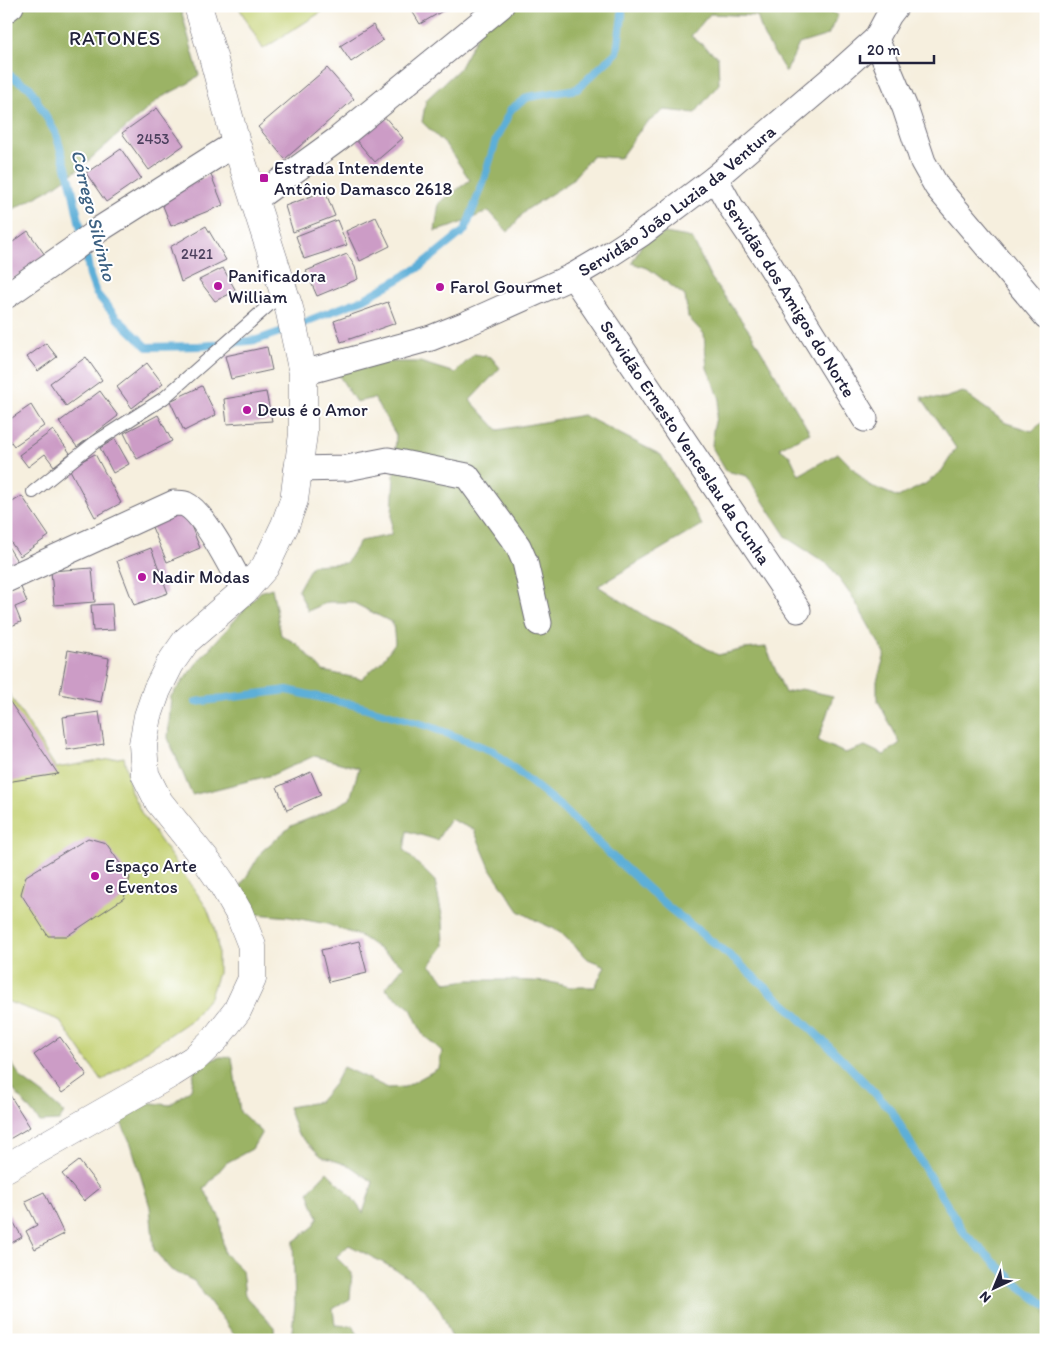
<svg xmlns="http://www.w3.org/2000/svg" width="1052" height="1346" font-family="Itim,sans-serif">
  <style>
    .green { fill: #c4d173; stroke: #737a57 }
    .forest { fill: #9bb365; stroke: #5e6a50; fill-rule: evenodd }
    .lines { fill: none; stroke-linecap: round; stroke-linejoin: round }
    .stream { stroke: #5dafd8; stroke-width: 8 }
    .building { fill: #cc9cc6 }
    .service-casing { stroke: #6c6a74; stroke-width: 14 }
    .minor-casing { stroke: #6c6a74; stroke-width: 27 }
    .secondary-casing { stroke: #6c6a74; stroke-width: 29 }
    .service { stroke: #fff; stroke-width: 12 }
    .minor { stroke: #fff; stroke-width: 25 }
    .secondary { stroke: #fff; stroke-width: 28 }
    .poi-dot { fill: #b5179e; stroke: #fff; stroke-width: 2 }
    .labels { text-anchor: middle; stroke-width: 4; stroke-linejoin: round; paint-order: stroke }
    .number-label { font-size: 15px; fill: #4c405e }
    .poi-label { font-size: 18px; fill: #22223b; stroke: #fff; text-anchor: start }
    .street-label { font-size: 18px; fill: #22223b; stroke: #fff }
    .water-label { font-size: 19px; font-style: italic; fill: #3d6182; stroke: #fff }
    .quarter-label { font-size: 20px; letter-spacing: 1px; fill: #22223b; stroke: #fff }
  </style>
  <rect width="100%" height="100%" fill="#fff"/>
  <filter id="ink" filterUnits="userSpaceOnUse"><feTurbulence type="fractalNoise" baseFrequency=".02" numOctaves="2"/><feDisplacementMap in="SourceGraphic" scale="10" xChannelSelector="R" yChannelSelector="G"/><feConvolveMatrix kernelMatrix="1 2 1 2 8 2 1 2 1" color-interpolation-filters="sRGB"/></filter>
  <filter id="wash" filterUnits="userSpaceOnUse"><feTurbulence type="fractalNoise" baseFrequency=".0096" numOctaves="4" result="noise"/><feDisplacementMap in="SourceGraphic" scale="20" xChannelSelector="R" yChannelSelector="G"/><feGaussianBlur stdDeviation="1.12" result="paint"/><feColorMatrix in="noise" values="0 0 0 0 0 0 0 0 0 0 0 0 0 0 0 0 0 1.4 0 .05"/><feComposite in="paint" operator="in"/></filter>
  <g filter="url(#wash)">
    <rect width="100%" height="100%" fill="#f6efde"/>
    <!-- green -->
    <g class="green">
      <path d="M238 6H331L263 49Z"/>
      <path d="M6 689 56 768 124 757 131 792 142 814 207 908 214 927 218 947V973L210 997 190 1021 102 1081 59 1020 6 1001Z"/>
    </g>
    <!-- forest -->
    <g class="forest">
      <path d="M14 6H180L199 75 189 83 160 98 80 168 49 190 6 213V17Z"/>
      <path d="M510 6H820L838 15 828 35 799 44 786 72 764 37 757 16 710 14 691 36 718 57 719 84 695 113 664 110 643 126 620 158 592 156 570 182 526 210 508 232 489 211 451 227 435 231 439 203 470 180 446 145 422 122 426 100 459 69 483 25Z"/>
      <path d="M665 233 688 237 693 240 710 276 752 335 810 433 779 448 790 456 799 475 838 453 869 485 898 497 925 484 941 472 956 448 921 397 942 399 963 392 1006 423 1032 431 1046 419V1340H453C448 1329 443 1313 436 1304 415 1276 379 1261 349 1245L336 1257 352 1273 350 1299 333 1309 335 1325 353 1326 361 1340 291 1339 295 1305 293 1242 313 1227 318 1218 308 1192 327 1172 351 1196 363 1213 373 1182 350 1166 321 1156 297 1133 288 1107 319 1102 334 1084 343 1067 388 1088 405 1087 439 1068 442 1051 423 1035 411 1009 385 989 404 966 362 937 327 924 290 917 256 914 236 894 262 851 291 826 323 813 350 799 359 768 314 756 272 775 192 795 168 738 171 696 201 658 260 592 272 588 281 635 297 644 323 671 361 679 380 663 395 643 393 623 352 602H328L308 611 298 590 312 565 346 563 360 541 391 535 396 435 374 398 356 402 336 371 366 362H420L455 373 474 354 491 357 500 368 470 400 498 430 583 415 661 455 702 525 598 586 651 620 670 627 718 655 744 649 766 647 785 693 801 689 833 696 818 741 845 753 865 746 884 755 900 743 877 699V681L885 654 853 598 829 565 787 538 747 476 726 471 712 447 713 431 720 399 707 368 704 334 688 317 685 296 649 269 632 263 642 244ZM450 819 474 830 491 870 519 911 539 922 559 931 588 959 605 966 595 987H570L550 982 512 980H469L447 983 430 965 444 946 443 920 435 881 404 850 407 831 437 840Z"/>
      <path d="M6 1055 22 1079 44 1095 64 1113 59 1121 40 1122 6 1081Z"/>
      <path d="M220 1057H232L240 1112 262 1132 252 1149 226 1163 204 1189 220 1218 224 1253 242 1270 245 1296 274 1327 275 1340H238L194 1281 171 1270 154 1250 150 1207 131 1144 118 1116 144 1102 170 1105 191 1089 195 1066Z"/>
    </g>
    <g class="lines">
      <!-- stream -->
      <g class="stream">
        <path d="M6 73 30 88 56 134 71 184 86 253 90 276 96 293 117 318 147 347 202 346 257 340 300 325 310 320 364 299 418 268 465 230 482 186 496 140 511 109 528 97 577 89 617 52 622 16V6"/>
        <path d="M196 702 287 690 359 706 428 726 493 751 561 807 613 857 668 907 735 960 790 1009 841 1058 892 1111 928 1174 965 1234 1017 1284 1046 1306"/>
      </g>
    </g>
    <g id="blocks">
      <!-- building -->
      <g class="building">
        <path d="M409 6H451L420 24Z"/>
        <path d="M373 25 383 40 351 62 340 46Z"/>
        <path d="M327 68 354 99 285 159 258 127Z"/>
        <path d="M157 108 184 145 149 170 122 133Z"/>
        <path d="M383 115 403 138 375 162 355 139Z"/>
        <path d="M121 149 141 178 106 202 86 173Z"/>
        <path d="M211 175 223 205 171 226 159 196Z"/>
        <path d="M325 191 335 216 293 232 285 206Z"/>
        <path d="M376 217 390 246 360 261 346 231Z"/>
        <path d="M337 220 347 245 304 259 296 236Z"/>
        <path d="M206 226 226 260 181 282 170 247Z"/>
        <path d="M28 231 45 255 12 280 6 272V247Z"/>
        <path d="M347 254 355 267 358 279 317 296 306 271Z"/>
        <path d="M223 268 236 291 215 301 199 280Z"/>
        <path d="M388 302 396 323 341 342 334 321Z"/>
        <path d="M46 343 57 357 38 371 27 357Z"/>
        <path d="M267 347 272 370 231 379 225 356Z"/>
        <path d="M86 357 102 380 66 406 50 383Z"/>
        <path d="M147 363 163 384 132 408 117 387Z"/>
        <path d="M202 386 216 415 184 431 170 401Z"/>
        <path d="M100 391 118 416 77 447 59 422Z"/>
        <path d="M266 392 272 421 227 424 224 399Z"/>
        <path d="M31 405 44 426 14 446 6 435V422Z"/>
        <path d="M158 415 172 441 137 459 124 433Z"/>
        <path d="M53 430 70 453 54 466 45 454 28 467 19 455Z"/>
        <path d="M115 439 129 464 113 473 100 448Z"/>
        <path d="M95 454 121 503 95 517 69 468Z"/>
        <path d="M22 496 49 536 20 556 6 535V506Z"/>
        <path d="M185 511 200 548 167 562 151 525Z"/>
        <path d="M6 543 17 561 6 567Z"/>
        <path d="M151 548 168 593 134 605 117 561Z"/>
        <path d="M92 568 95 602 54 605 51 571Z"/>
        <path d="M20 585 27 602 15 607 21 622 6 628V590Z"/>
        <path d="M112 604 114 630 93 631 91 605Z"/>
        <path d="M68 650 109 658 101 702 60 694Z"/>
        <path d="M6 696 58 774 6 782Z"/>
        <path d="M99 712 104 744 67 750 63 717Z"/>
        <path d="M311 772 321 795 287 810 277 787Z"/>
        <path d="M88 838 106 843 130 878 124 898 67 936H48L21 894 26 876Z"/>
        <path d="M359 941 367 973 329 982 321 950Z"/>
        <path d="M60 1037 87 1075 62 1093 34 1055Z"/>
        <path d="M6 1089 30 1127 6 1141Z"/>
        <path d="M79 1161 100 1188 84 1201 62 1174Z"/>
        <path d="M44 1192 64 1234 35 1249 26 1231 37 1225 25 1201Z"/>
        <path d="M6 1209 22 1237 6 1246Z"/>
      </g>
    </g>
  </g>
  <g filter="url(#ink)">
    <use href="#blocks" fill-opacity="0" stroke="#6c6a74" stroke-width="1"/>
    <g class="lines">
      <!-- service casing -->
      <g class="service-casing">
        <path id="service" d="M33 492 94 443 164 398 284 292"/>
      </g>
      <!-- minor casing -->
      <g class="minor-casing">
        <g id="minor">
          <path d="M6 10 11 6"/>
          <path d="M876 39 905 108 923 162 937 187 1046 316"/>
          <path id="s1" d="M715 178 731 207 768 262 865 419"/>
          <path d="M254 200 338 139 501 6"/>
          <path id="s2" d="M573 276 798 610"/>
          <path d="M6 296 72 250 100 229 236 143"/>
          <path id="s3" d="M303 373 431 338 466 324 573 276 612 253 641 234 715 178 837 74 876 39 889 15 896 6"/>
          <path d="M297 469 347 468 388 460 467 476 518 546 525 562 539 623"/>
          <path d="M6 580 174 503C177 503 182 503 185 504 205 513 233 570 244 591"/>
        </g>
      </g>
      <!-- secondary casing -->
      <g class="secondary-casing">
        <path id="secondary" d="M6 1168 172 1073 194 1059 215 1039 237 1011 252 979V946L239 913 223 885 208 863 159 802 145 774 143 744 148 716 157 690 170 664 186 641 244 591 265 567 285 525 294 500 303 434V373L289 308 236 143 212 53 198 6"/>
      </g>
      <!-- service -->
      <use href="#service" class="service"/>
      <!-- minor -->
      <use href="#minor" class="minor"/>
      <!-- secondary -->
      <use href="#secondary" class="secondary"/>
    </g>
  </g>
  <!-- markers -->
  <g class="poi-dot">
    <rect x="259" y="173" width="10" height="10" rx="2.5"/>
    <circle cx="218" cy="286" r="5"/>
    <circle cx="440" cy="287" r="5"/>
    <circle cx="247" cy="410" r="5"/>
    <circle cx="142" cy="577" r="5"/>
    <circle cx="95" cy="876" r="5"/>
  </g>
  <g class="labels">
    <!-- number labels -->
    <g class="number-label">
      <text x="153" y="144">2453</text>
      <text x="197" y="259">2421</text>
    </g>
    <!-- poi labels -->
    <g class="poi-label">
      <text x="274" y="174">Estrada Intendente<tspan x="274" dy="21">Antônio Damasco 2618</tspan></text>
      <text x="228" y="282">Panificadora<tspan x="228" dy="21">William</tspan></text>
      <text x="450" y="293">Farol Gourmet</text>
      <text x="257" y="416">Deus é o Amor</text>
      <text x="152" y="583">Nadir Modas</text>
      <text x="105" y="872">Espaço Arte<tspan x="105" dy="21">e Eventos</tspan></text>
    </g>
    <!-- street labels -->
    <g class="street-label">
      <text dy="6" stroke="none"><textPath href="#s3" startOffset="416">Servidão João Luzia da Ventura</textPath></text>
      <text dy="6" stroke="none"><textPath href="#s1" startOffset="141">Servidão dos Amigos do Norte</textPath></text>
      <text dy="6" stroke="none"><textPath href="#s2" startOffset="201">Servidão Ernesto Venceslau da Cunha</textPath></text>
    </g>
    <!-- water labels -->
    <g class="water-label">
      <text transform="translate(94 215) rotate(76)" y="7">Córrego Silvinho</text>
    </g>
    <!-- quarter labels -->
    <g class="quarter-label">
      <text x="115" y="45">RATONES</text>
    </g>
  </g>
  <!-- margin -->
  <rect width="1052" height="1346" fill="none" stroke="#fff" stroke-width="25"/>
  <!-- north arrow -->
  <g transform="translate(994 1288) rotate(224)" stroke="#ffffff" stroke-width="4" paint-order="stroke">
  <path d="M0-4L9 19L0 12L-9 19Z" fill="#22223b"/>
  <text y="-8" font-size="14" font-weight="bold" text-anchor="middle" fill="#22223b">N</text>
  </g>
  <!-- scale -->
  <path d="M860 55v8h74v-8" fill="none" stroke="#22223b" stroke-width="2.5"/>
  <text x="867" y="55" font-size="15" fill="#22223b" stroke="#ffffff" stroke-width="4" paint-order="stroke">20 m</text>
</svg>
